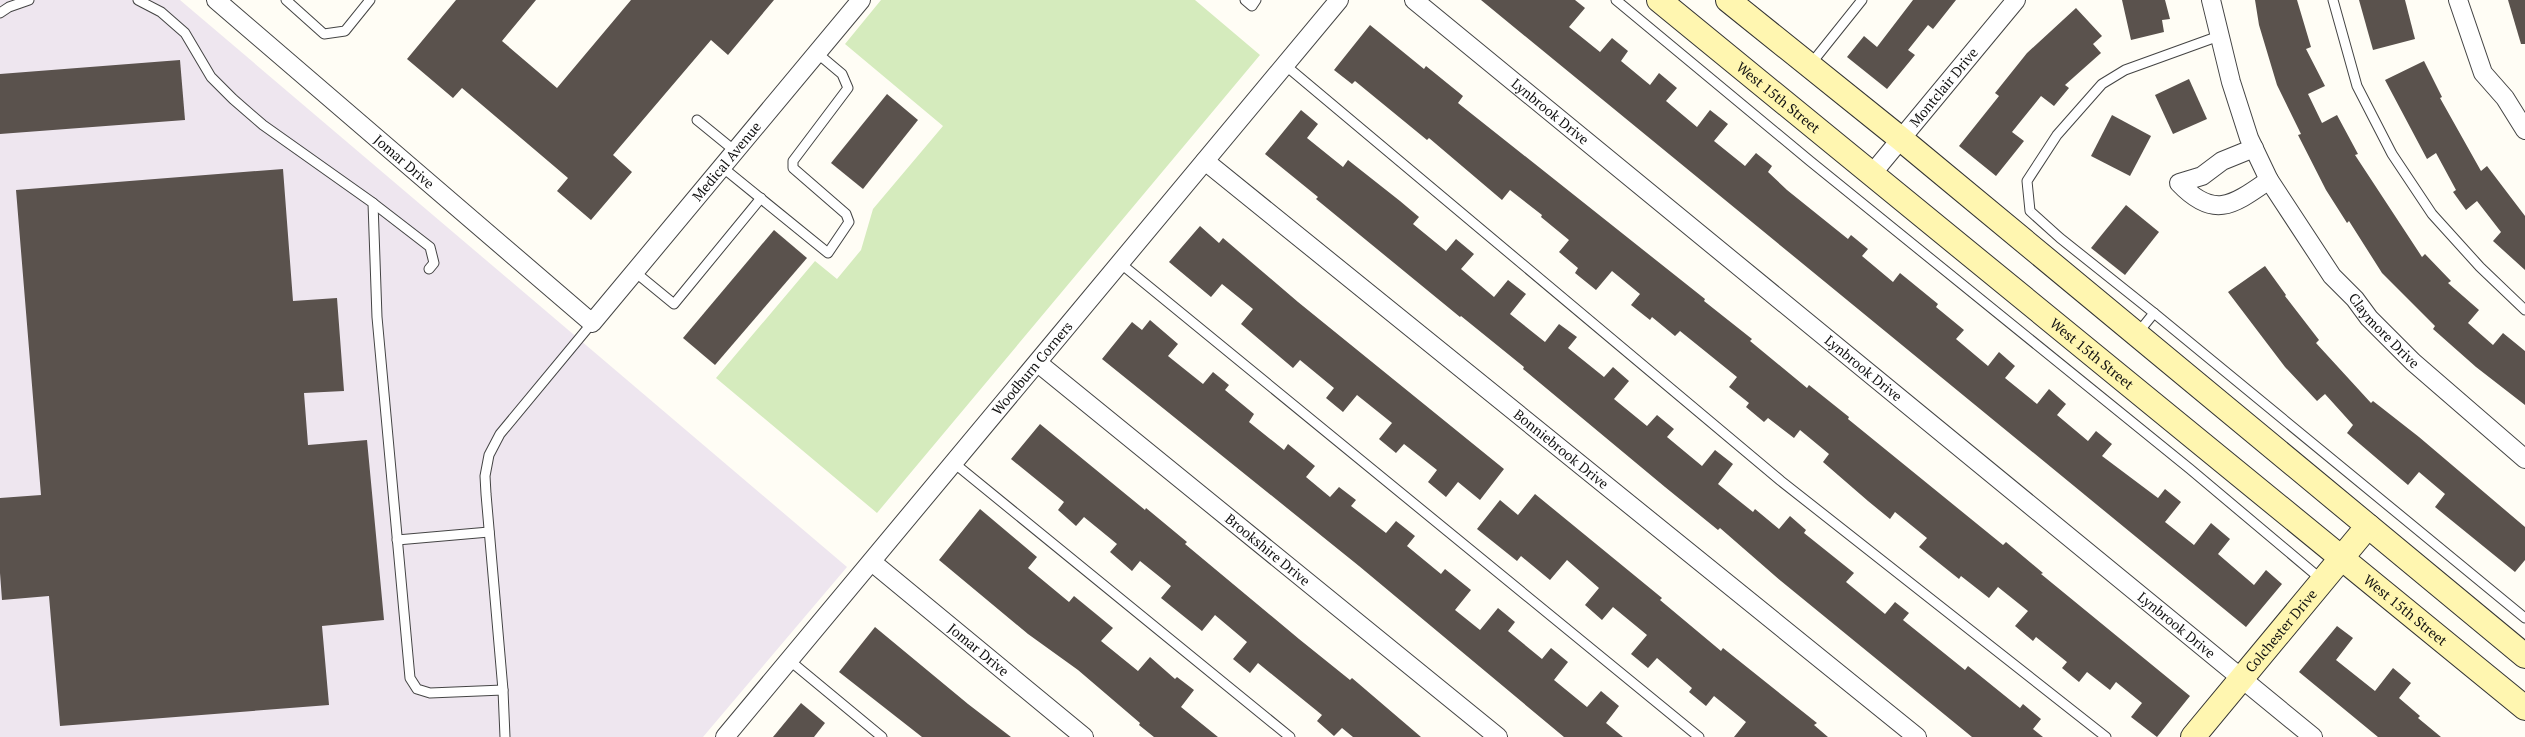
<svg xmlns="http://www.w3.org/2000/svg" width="2525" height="737" font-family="'PT Serif',serif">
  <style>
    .industrial { fill: #eee6ef }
    .green { fill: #d5ebbd }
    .building { fill: #5a524d }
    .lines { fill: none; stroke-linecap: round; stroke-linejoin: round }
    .lane-casing { stroke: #444; stroke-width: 11 }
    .street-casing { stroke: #444; stroke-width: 20 }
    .secondary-casing { stroke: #333; stroke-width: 26 }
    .lane { stroke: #fff; stroke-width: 9 }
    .street { stroke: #fff; stroke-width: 18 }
    .secondary { stroke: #fff6b0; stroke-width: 24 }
    .labels { text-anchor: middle; stroke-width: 5; stroke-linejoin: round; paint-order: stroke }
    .street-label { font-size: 14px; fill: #111; stroke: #fff }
  </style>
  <rect width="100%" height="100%" fill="#fffdf5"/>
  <!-- industrial -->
  <path class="industrial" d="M0 0H180L847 567 703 737H0Z"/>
  <!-- green -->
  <path class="green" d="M881 0H1195L1260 55 877 513 716 378 815 261 837 279 861 250 873 209 943 126 845 44Z"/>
  <!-- building -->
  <g class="building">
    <path d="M456 0H536L502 41 557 88 631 0H774L728 55 711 40 613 155 632 172 591 220 557 191 568 178 462 88 453 98 407 59Z"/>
    <path d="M1481 0H1575L1585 8 1569 27 1600 52 1612 38 1628 51 1621 61 1650 85 1659 73 1677 88 1666 101 1697 127 1710 110 1728 124 1714 141 1745 166 1756 153 1772 166 1768 172 1787 190 1848 239 1851 235 1868 249 1862 256 1893 282 1900 273 1938 304 1936 307 1964 330 1956 339 1988 366 1999 352 2015 366 2005 378 2037 404 2049 389 2066 404 2057 415 2088 441 2096 431 2112 444 2102 456 2158 498 2165 489 2181 502 2165 522 2194 545 2211 523 2230 539 2218 554 2254 585 2266 570 2282 584 2246 627Z"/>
    <path d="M1913 0H1956L1933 29 1928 25 1908 50 1915 55 1887 89 1847 57 1864 36 1877 47Z"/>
    <path d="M2122 0H2165L2170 19 2162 20 2164 32 2131 40Z"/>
    <path d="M2255 0H2297L2311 47 2306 49 2325 86 2308 94 2322 123 2337 115 2358 154 2355 155 2422 257 2425 254 2451 281 2448 283 2479 310 2468 323 2493 345 2503 333 2525 351V405L2476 367 2433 329 2435 326 2382 273 2349 221 2347 223 2326 190 2298 135 2301 134 2277 85 2259 25Z"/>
    <path d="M2359 0H2405L2415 39 2373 50Z"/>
    <path d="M2508 0H2525V44H2521Z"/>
    <path d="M2076 8 2102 36 2093 44 2101 53 2065 85 2069 88 2054 106 2041 96 2012 132 2024 141 1996 176 1959 146 1999 96 1995 93 2027 53Z"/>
    <path d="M1370 25 1424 69 1426 66 1463 96 1458 103 1705 299 1704 301 1752 339 1750 341 1807 388 1809 385 1849 417 1848 419 2003 545 2006 542 2043 573 2041 574 2190 696 2157 737 2131 717 2142 703 2116 682 2110 690 2087 672 2079 682 2062 668 2067 662 2036 637 2033 641 2015 626 2028 611 1998 587 1989 598 1961 576 1959 579 1919 547 1927 538 1895 512 1890 519 1868 501 1823 462 1829 454 1800 430 1794 438 1768 418 1764 422 1746 407 1749 403 1729 387 1737 377 1680 331 1675 336 1652 317 1650 320 1631 305 1640 294 1612 271 1596 290 1575 273 1578 268 1559 252 1569 240 1541 217 1542 215 1510 190 1502 200 1429 138 1427 140 1355 81 1352 84 1334 70Z"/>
    <path d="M180 60 185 120 0 134V74Z"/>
    <path d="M2424 61 2442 97 2440 98 2481 171 2487 166 2525 216V270L2493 241 2501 232 2477 201 2466 210 2453 192 2456 190 2436 153 2427 159 2385 80Z"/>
    <path d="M2189 79 2207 119 2173 134 2155 95Z"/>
    <path d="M887 94 918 120 863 189 831 163Z"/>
    <path d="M1301 110 1318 124 1307 138 1343 167 1348 160 1400 201 1419 217 1413 224 1446 251 1456 239 1474 254 1461 269 1494 297 1508 280 1526 294 1510 314 1545 342 1559 324 1577 337 1568 348 1604 377 1613 367 1629 381 1614 399 1647 426 1657 415 1674 429 1667 437 1702 466 1715 450 1733 464 1718 484 1753 512 1755 509 1779 529 1790 516 1806 530 1804 533 1854 573 1846 582 1885 614 1895 602 1909 613 1903 620 1965 670 1968 666 2020 708 2023 704 2041 719 2033 729 2043 737H1972L1781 581 1720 528 1718 530 1665 487 1523 369 1524 367 1461 316 1460 317 1316 199 1318 197 1265 154Z"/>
    <path d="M2112 115 2151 136 2130 176 2091 156Z"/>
    <path d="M283 169 293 301 337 298 344 391 304 393 308 445 367 440 384 620 322 626 329 705 60 726 49 596 2 600 0 573V498L41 495 16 190Z"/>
    <path d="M2126 205 2159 232 2125 275 2091 248Z"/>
    <path d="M1200 226 1219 243 1223 238 1298 302 1504 469 1480 500 1458 482 1446 497 1428 482 1437 470 1404 444 1396 453 1379 439 1392 423 1357 395 1343 412 1326 398 1334 388 1300 360 1293 368 1241 324 1253 309 1222 284 1211 297 1169 262Z"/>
    <path d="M774 230 807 258 715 365 683 338Z"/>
    <path d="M2265 266 2286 295 2285 296 2319 340 2316 343 2371 403 2373 401 2419 437 2525 527V560L2515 572 2435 507 2445 494 2419 472 2408 485 2347 433 2353 425 2325 394 2317 401 2285 367 2228 292Z"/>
    <path d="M1150 320 1178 344 1168 356 1203 384 1213 372 1229 385 1225 390 1254 414 1249 422 1284 450 1288 444 1315 466 1306 477 1330 497 1339 487 1356 500 1351 506 1386 533 1396 521 1415 536 1407 546 1441 574 1445 569 1471 590 1455 610 1480 630 1498 608 1515 622 1508 631 1542 659 1551 648 1568 662 1554 680 1587 707 1601 691 1619 706 1606 723 1623 737H1564L1359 566 1102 359 1132 322 1142 330Z"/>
    <path d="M1040 424 1145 510 1146 508 1187 542 1185 544 1299 639 1350 680 1352 678 1421 737H1353L1342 728 1334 736 1317 721 1322 715 1258 663 1250 673 1233 659 1247 642 1215 615 1202 631 1161 598 1171 586 1140 561 1132 571 1110 552 1117 544 1084 517 1076 526 1058 510 1064 502 1011 459Z"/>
    <path d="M1535 494 1662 598 1660 600 1721 651 1723 648 1817 723 1814 725 1828 737H1734L1746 722 1714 696 1706 706 1689 692 1692 688 1657 658 1648 668 1631 654 1647 635 1613 607 1602 620 1585 605 1599 588 1567 560 1550 580 1521 556 1517 561 1477 529 1500 500 1518 515Z"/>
    <path d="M980 509 1037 557 1028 568 1069 602 1074 596 1113 628 1101 641 1138 671 1150 657 1175 679 1177 677 1194 690 1181 707 1218 737H1154L1139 725 1140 723 1078 670 1028 634 939 560Z"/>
    <path d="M2337 626 2353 638 2336 660 2375 691 2393 668 2411 683 2399 698 2420 716 2418 718 2441 737H2378L2299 672Z"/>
    <path d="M875 627 968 704 1011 737H922L839 672Z"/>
    <path d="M801 703 825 723 814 737H773Z"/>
  </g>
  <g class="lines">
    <!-- lane casing -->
    <g class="lane-casing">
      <g id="lane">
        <path d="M138 0 161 12 185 33 211 77 233 99 263 125 373 203 377 317 410 678 417 689 430 693 503 690 505 737"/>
        <path d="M286 0 324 34 345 31 370 0"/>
        <path d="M1245 0 1252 6 1256 0"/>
        <path d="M1616 0 1810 161 2190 469 2322 580"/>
        <path d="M2333 0 2357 86 2392 154 2432 214 2480 267 2525 310"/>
        <path d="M0 13 9 7 29 0"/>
        <path d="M1285 65 1781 481 2106 737"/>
        <path d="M1810 65 1862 0"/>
        <path d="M697 120 735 151"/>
        <path d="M722 167 828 253 849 222 846 214 793 168V161L848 88 842 74 817 53"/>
        <path d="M373 203 430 247 434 263 429 269"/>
        <path d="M1120 263 1699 737"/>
        <path d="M635 272 674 304 761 198"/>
        <path d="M2154 313 2525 618"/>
        <path d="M2137 334 2154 313 2060 238 2030 211 2027 181 2057 135 2102 84 2125 70 2219 36"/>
        <path d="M954 463 1290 737"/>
        <path d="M397 540 489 532"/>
        <path d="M789 660 882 737"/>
        <path d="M503 690 486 494 485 476 489 455 500 434 592 323"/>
      </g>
    </g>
    <!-- street casing -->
    <g class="street-casing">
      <g id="street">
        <path id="s1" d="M216 0 592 323 861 0"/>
        <path id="s2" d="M1414 0 2313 737"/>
        <path id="s3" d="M2211 0 2231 82 2249 138 2269 180 2332 276 2355 299 2369 318 2413 362 2525 459"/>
        <path d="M2458 0 2483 73 2505 98 2525 130"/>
        <path d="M2254 148 2222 161 2202 176 2179 183C2214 220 2233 205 2269 180"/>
        <path id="s4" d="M1205 161 1917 737"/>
        <path id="s5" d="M1871 175 2016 0"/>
        <path id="s6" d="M1038 363 1498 737"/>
        <path id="s7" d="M872 562 1084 737"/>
        <path id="s8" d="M725 737 1339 0"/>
      </g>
    </g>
    <!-- secondary casing -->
    <g class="secondary-casing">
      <g id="secondary">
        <path id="s9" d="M1659 0 2525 708"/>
        <path d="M1728 0 1901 139 2525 656"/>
        <path id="s10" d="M2193 737 2368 526"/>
      </g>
    </g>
    <!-- lane -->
    <use href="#lane" class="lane"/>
    <!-- street -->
    <use href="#street" class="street"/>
    <!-- secondary -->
    <use href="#secondary" class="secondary"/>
  </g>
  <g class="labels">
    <!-- street labels -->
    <g class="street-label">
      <text dy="5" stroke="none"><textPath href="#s5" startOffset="114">Montclair Drive</textPath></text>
      <text dy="5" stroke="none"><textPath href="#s9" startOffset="154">West 15th Street</textPath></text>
      <text dy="5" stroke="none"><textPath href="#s2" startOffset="176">Lynbrook Drive</textPath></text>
      <text dy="5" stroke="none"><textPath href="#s1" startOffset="248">Jomar Drive</textPath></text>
      <text dy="5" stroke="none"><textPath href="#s1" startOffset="706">Medical Avenue</textPath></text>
      <text dy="5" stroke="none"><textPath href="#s3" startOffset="380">Claymore Drive</textPath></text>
      <text dy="5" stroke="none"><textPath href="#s9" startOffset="559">West 15th Street</textPath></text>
      <text dy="5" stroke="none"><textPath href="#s2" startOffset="581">Lynbrook Drive</textPath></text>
      <text dy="5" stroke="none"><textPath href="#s8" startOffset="480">Woodburn Corners</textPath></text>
      <text dy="5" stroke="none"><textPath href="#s4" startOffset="458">Bonniebrook Drive</textPath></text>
      <text dy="5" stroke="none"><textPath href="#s6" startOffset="296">Brookshire Drive</textPath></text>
      <text dy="5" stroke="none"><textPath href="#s9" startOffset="964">West 15th Street</textPath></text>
      <text dy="5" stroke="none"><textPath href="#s2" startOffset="986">Lynbrook Drive</textPath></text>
      <text dy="5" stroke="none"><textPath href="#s10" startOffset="138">Colchester Drive</textPath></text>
      <text dy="5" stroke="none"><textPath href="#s7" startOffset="138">Jomar Drive</textPath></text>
    </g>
  </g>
</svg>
